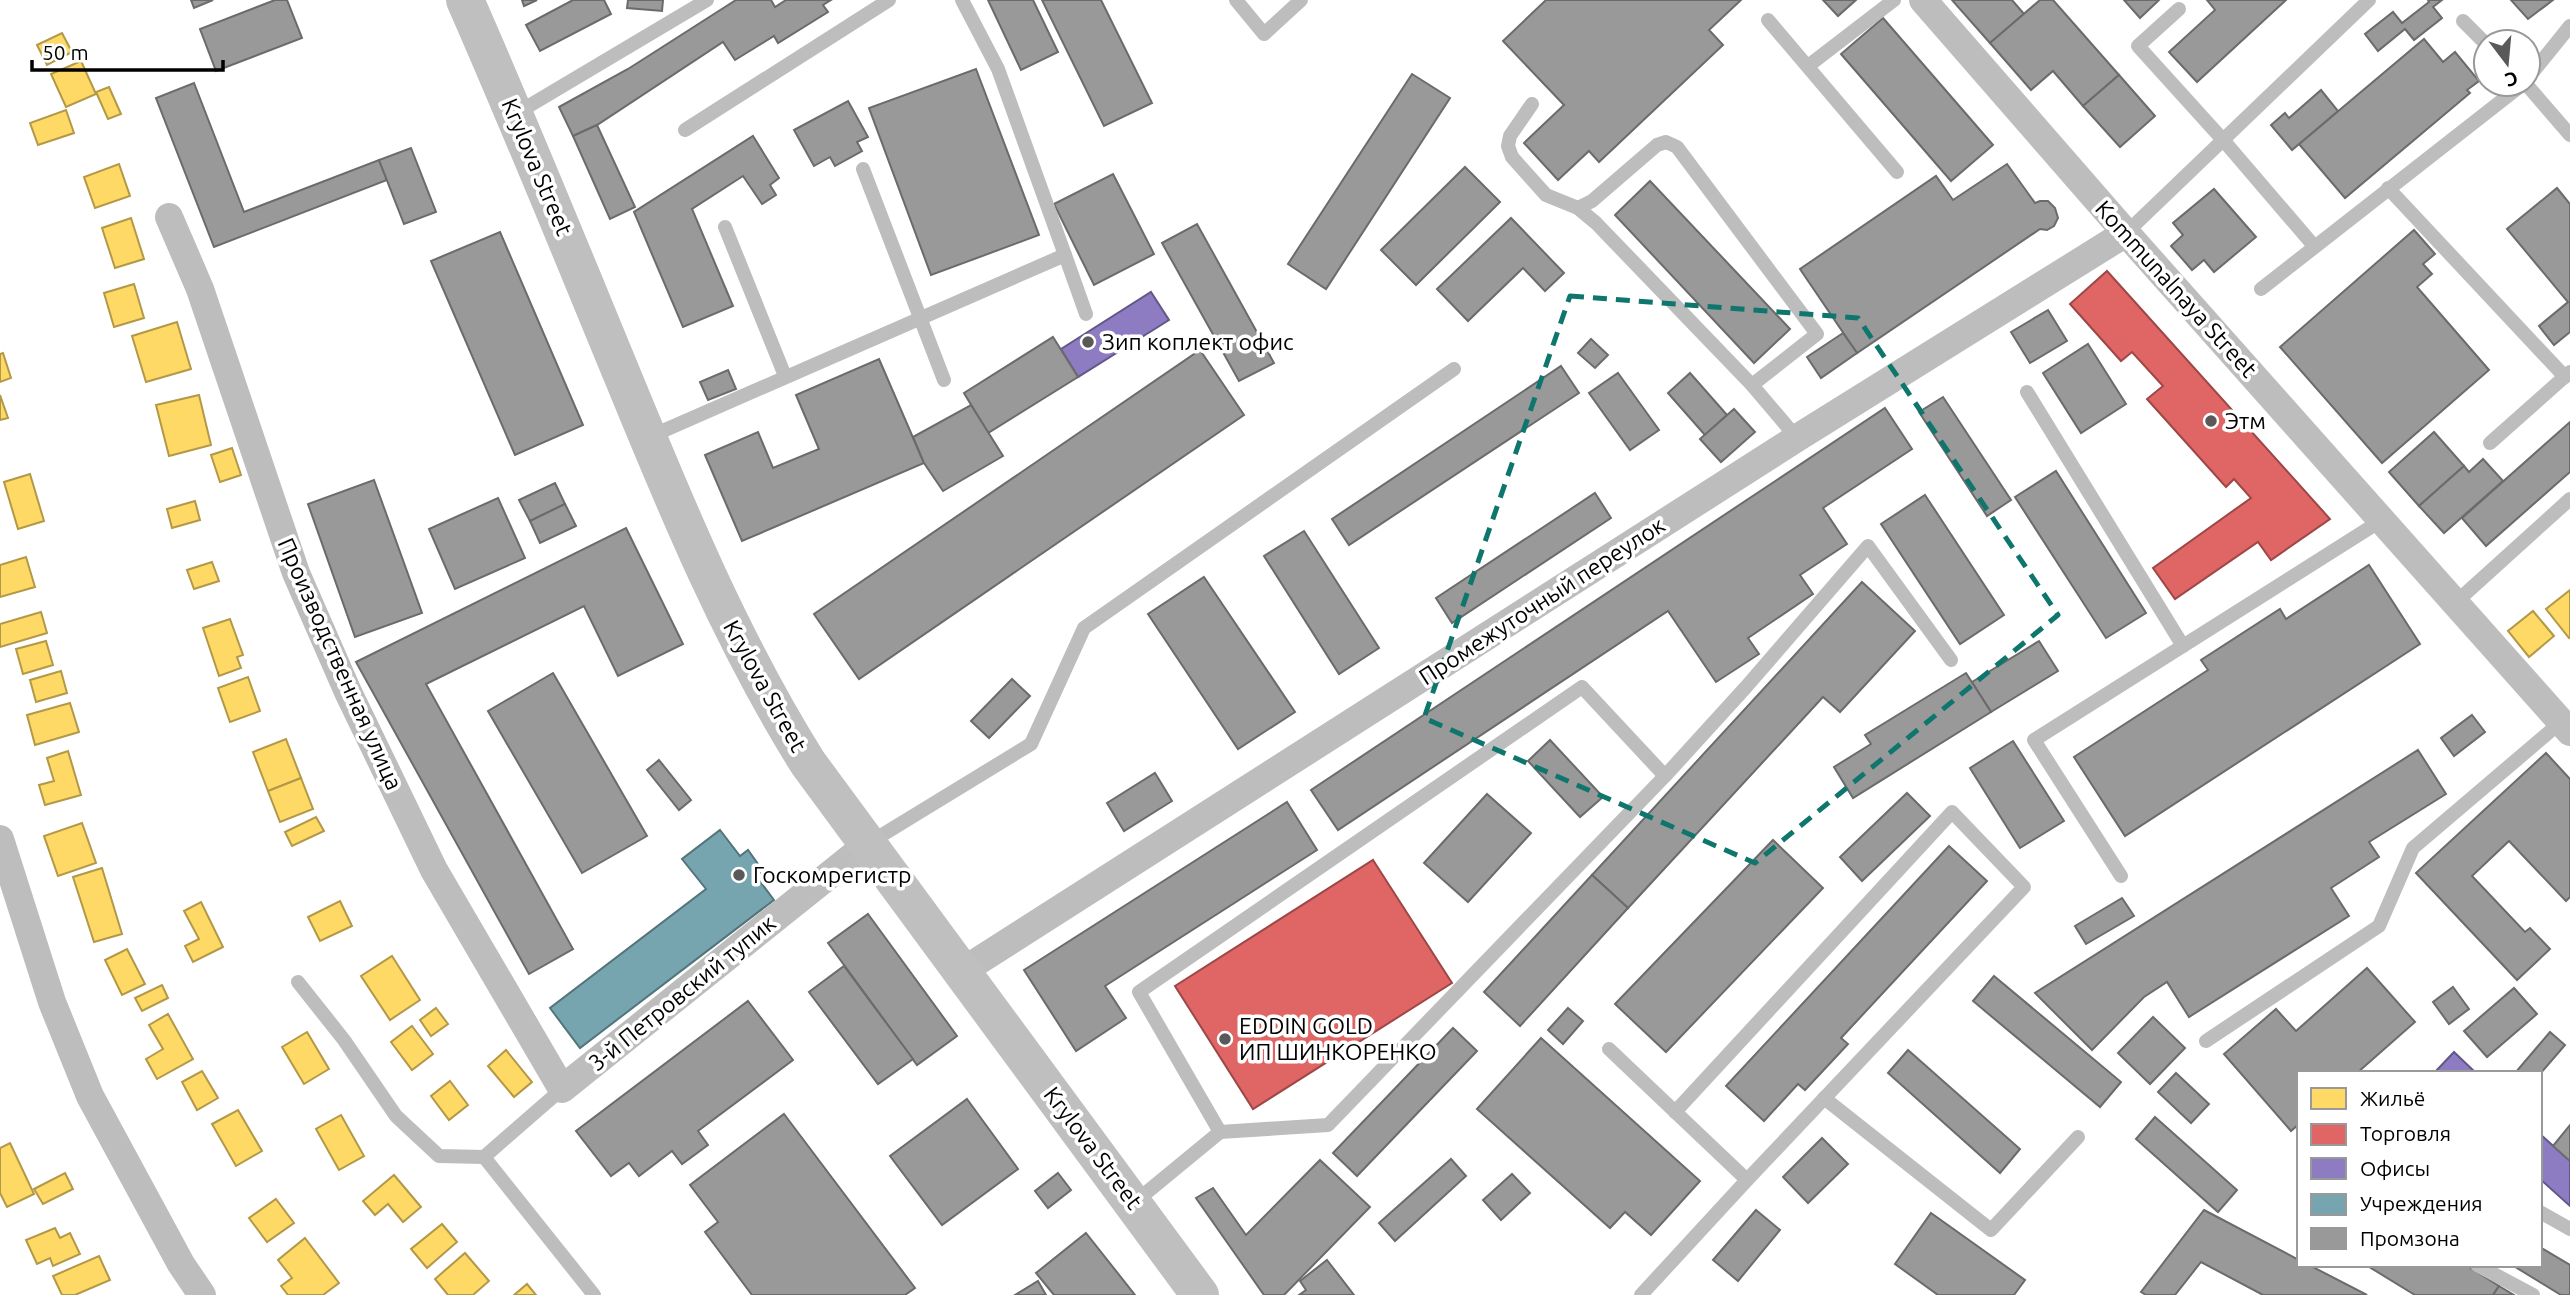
<svg xmlns="http://www.w3.org/2000/svg" width="2570" height="1295" font-family="Ubuntu,sans-serif">
  <style>
    .homes { fill: #ffd966; stroke: #b29847; stroke-width: 2 }
    .shops { fill: #e06666; stroke: #9d4747; stroke-width: 2 }
    .offices { fill: #8e7cc3; stroke: #635788; stroke-width: 2 }
    .public { fill: #76a5af; stroke: #53747a; stroke-width: 2 }
    .industry { fill: #999; stroke: #6b6b6b; stroke-width: 2 }
    .lines { fill: none; stroke-linecap: round; stroke-linejoin: round }
    .service { stroke: #bdbdbd; stroke-width: 14 }
    .minor { stroke: #bdbdbd; stroke-width: 28 }
    .secondary { stroke: #bfbfbf; stroke-width: 38 }
    .marked { fill: none; stroke: #0f766e; stroke-width: 5; stroke-dasharray: 14 9; stroke-linejoin: round }
    .poi-dot { fill: #595959; stroke: #fff; stroke-width: 2.5 }
    .labels { text-anchor: middle; stroke-width: 7; stroke-linejoin: round; paint-order: stroke }
    .street-label { font-size: 23px; fill: #000; stroke: #fff }
    .poi-label { font-size: 23px; fill: #000; stroke: #fff; text-anchor: start }
  </style>
  <rect width="100%" height="100%" fill="#fff"/>
  <!-- homes -->
  <g class="homes">
    <path d="M62 33 72 52 47 65 37 45Z"/>
    <path d="M81 61 96 94 66 107 51 74Z"/>
    <path d="M109 87 121 114 108 119 96 92Z"/>
    <path d="M66 110 74 133 38 145 30 123Z"/>
    <path d="M119 164 130 196 95 208 84 177Z"/>
    <path d="M131 218 144 259 115 268 102 228Z"/>
    <path d="M134 284 144 318 114 327 104 293Z"/>
    <path d="M177 322 191 369 146 382 132 336Z"/>
    <path d="M3 353 11 378 0 382V354Z"/>
    <path d="M0 395 8 418 0 420Z"/>
    <path d="M199 395 211 445 169 456 156 405Z"/>
    <path d="M232 448 241 475 220 482 211 455Z"/>
    <path d="M30 474 44 521 18 529 4 482Z"/>
    <path d="M195 501 200 520 172 528 167 509Z"/>
    <path d="M26 557 35 587 0 597V565Z"/>
    <path d="M212 562 219 581 194 589 187 570Z"/>
    <path d="M2570 590V637L2569 638 2546 609Z"/>
    <path d="M2533 611 2554 636 2529 657 2508 631Z"/>
    <path d="M41 612 47 633 0 647V624Z"/>
    <path d="M230 619 243 655 237 657 241 668 219 676 203 628Z"/>
    <path d="M46 641 53 665 23 674 16 649Z"/>
    <path d="M61 671 67 693 36 702 30 680Z"/>
    <path d="M248 677 260 711 230 722 218 688Z"/>
    <path d="M70 703 79 732 35 745 27 715Z"/>
    <path d="M286 739 301 778 268 791 253 752Z"/>
    <path d="M68 751 81 795 45 805 39 785 54 781 47 758Z"/>
    <path d="M301 778 313 809 280 822 268 791Z"/>
    <path d="M316 817 324 831 292 846 285 832Z"/>
    <path d="M82 823 96 863 58 876 44 836Z"/>
    <path d="M102 868 122 934 94 942 73 877Z"/>
    <path d="M340 901 352 926 320 941 308 917Z"/>
    <path d="M201 902 223 947 193 962 185 946 199 939 184 911Z"/>
    <path d="M127 949 145 984 122 995 105 960Z"/>
    <path d="M392 956 420 1000 390 1020 361 976Z"/>
    <path d="M162 985 168 998 142 1011 135 998Z"/>
    <path d="M436 1008 448 1024 431 1036 420 1020Z"/>
    <path d="M168 1014 193 1059 157 1079 146 1059 163 1049 149 1025Z"/>
    <path d="M412 1026 433 1054 412 1070 391 1042Z"/>
    <path d="M307 1032 329 1069 304 1084 282 1047Z"/>
    <path d="M506 1050 532 1082 514 1097 488 1066Z"/>
    <path d="M202 1071 218 1098 197 1110 182 1082Z"/>
    <path d="M450 1081 468 1105 449 1120 431 1096Z"/>
    <path d="M238 1110 262 1151 236 1166 212 1124Z"/>
    <path d="M341 1115 364 1156 339 1170 316 1129Z"/>
    <path d="M10 1143 34 1194 7 1207 0 1193V1148Z"/>
    <path d="M65 1173 73 1189 43 1204 34 1189Z"/>
    <path d="M394 1175 421 1207 403 1222 388 1204 375 1215 363 1201Z"/>
    <path d="M276 1199 294 1223 267 1242 249 1218Z"/>
    <path d="M442 1224 457 1242 427 1268 411 1249Z"/>
    <path d="M55 1228 60 1238 70 1233 80 1254 53 1266 50 1258 37 1264 26 1240Z"/>
    <path d="M305 1238 339 1283 323 1295H288L281 1286 292 1278 278 1260Z"/>
    <path d="M465 1253 489 1281 473 1295H448L435 1279Z"/>
    <path d="M99 1256 110 1280 75 1295H62L53 1276Z"/>
    <path d="M527 1284 536 1295H514Z"/>
  </g>
  <!-- shops -->
  <g class="shops">
    <path d="M2107 271 2330 519 2271 560 2258 542 2175 599 2153 568 2251 498 2234 479 2226 487 2147 399 2163 386 2132 352 2121 361 2070 304Z"/>
    <path d="M1373 860 1452 983 1253 1109 1175 986Z"/>
  </g>
  <!-- offices -->
  <g class="offices">
    <path d="M1151 292 1169 320 1078 377 1061 349Z"/>
    <path d="M2454 1052 2476 1073H2434Z"/>
    <path d="M2540 1134 2570 1161V1206L2540 1179Z"/>
  </g>
  <!-- public -->
  <path class="public" d="M720 830 740 856 748 850 763 871 756 876 774 900 580 1048 550 1008 706 889 682 859Z"/>
  <!-- industry -->
  <g class="industry">
    <path d="M191 0H213L194 8Z"/>
    <path d="M275 0H287L302 38 216 71 200 29Z"/>
    <path d="M522 0H537L524 6Z"/>
    <path d="M573 0H604L611 14 540 51 526 25Z"/>
    <path d="M628 0H663L662 11 627 8Z"/>
    <path d="M736 0H771L775 7 786 0H831L823 5 828 12 778 43 774 36 735 60 723 42 597 125 573 136 559 107 628 69Z"/>
    <path d="M988 0H1033L1058 52 1021 70Z"/>
    <path d="M1042 0H1101L1152 103 1104 126Z"/>
    <path d="M1546 0H1741L1709 30 1723 45 1599 162 1589 151 1558 180 1524 143 1564 105 1503 41Z"/>
    <path d="M1823 0H1856L1838 16Z"/>
    <path d="M1952 0H2012L2024 14 1990 43Z"/>
    <path d="M2040 0H2053L2119 75 2083 106 2053 71 2031 90 1990 43Z"/>
    <path d="M2124 0H2159L2140 18Z"/>
    <path d="M2207 0H2286L2197 82 2169 52 2215 10Z"/>
    <path d="M2428 0H2442L2433 7 2442 18 2414 40 2405 29 2378 51 2365 34 2393 12 2402 23 2429 2Z"/>
    <path d="M2511 0H2553L2528 19Z"/>
    <path d="M1883 18 1993 145 1951 181 1841 54Z"/>
    <path d="M2424 39 2443 62 2455 52 2479 81 2467 90 2470 93 2345 198 2299 144Z"/>
    <path d="M976 69 1039 235 931 275 869 108Z"/>
    <path d="M1412 74 1450 98 1326 289 1288 264Z"/>
    <path d="M2119 75 2155 116 2120 147 2083 106Z"/>
    <path d="M194 83 244 212 379 160 387 180 214 247 156 98Z"/>
    <path d="M2321 90 2338 111 2292 150 2271 125 2285 113 2289 118Z"/>
    <path d="M848 101 868 137 857 142 862 151 835 166 830 157 814 166 794 130Z"/>
    <path d="M597 125 635 207 610 219 573 136Z"/>
    <path d="M753 136 779 178 770 185 776 195 762 204 743 176 692 209 733 306 683 327 634 212Z"/>
    <path d="M411 148 436 212 404 224 379 160Z"/>
    <path d="M2007 164 2035 203 2040 201H2048L2055 208 2058 218 2054 226 2047 230 2040 229 1857 353 1800 269 1936 176 1953 200Z"/>
    <path d="M1465 167 1500 202 1416 285 1381 250Z"/>
    <path d="M1113 174 1154 254 1094 285 1054 204Z"/>
    <path d="M1650 181 1790 329 1754 363 1615 215Z"/>
    <path d="M2557 188 2570 204V332L2554 345 2539 326 2568 302 2507 229Z"/>
    <path d="M2214 189 2256 237 2214 272 2204 260 2192 270 2171 246 2183 235 2173 223Z"/>
    <path d="M1511 218 1564 273 1545 291 1523 268 1468 321 1437 289Z"/>
    <path d="M1197 224 1274 363 1239 381 1162 243Z"/>
    <path d="M2414 230 2435 254 2423 264 2432 274 2417 287 2489 370 2382 463 2280 347Z"/>
    <path d="M500 232 583 425 515 455 431 261Z"/>
    <path d="M2048 310 2067 341 2030 363 2011 332Z"/>
    <path d="M1843 333 1857 353 1821 378 1807 357Z"/>
    <path d="M1053 337 1078 377 988 433 964 393Z"/>
    <path d="M1591 339 1608 355 1595 368 1578 353Z"/>
    <path d="M2088 344 2126 404 2081 433 2043 373Z"/>
    <path d="M1200 350 1244 415 859 679 814 614Z"/>
    <path d="M879 359 924 463 742 541 705 455 758 432 773 468 819 449 796 395Z"/>
    <path d="M1561 366 1579 393 1349 545 1332 519Z"/>
    <path d="M728 370 736 389 708 400 700 382Z"/>
    <path d="M1618 373 1659 430 1630 450 1589 393Z"/>
    <path d="M1690 373 1727 415 1705 435 1668 393Z"/>
    <path d="M1943 397 2011 500 1987 516 1919 412Z"/>
    <path d="M971 405 1003 456 943 491 924 463 913 437Z"/>
    <path d="M1885 408 1912 449 1823 508 1847 544 1800 575 1813 594 1748 638 1759 654 1716 682 1668 611 1338 830 1311 790Z"/>
    <path d="M1734 409 1755 432 1721 462 1700 439Z"/>
    <path d="M2570 422V472L2486 546 2462 518Z"/>
    <path d="M2434 432 2464 466 2419 506 2389 472Z"/>
    <path d="M2483 459 2503 481 2444 533 2419 506 2464 466 2469 472Z"/>
    <path d="M2056 471 2146 613 2106 638 2015 497Z"/>
    <path d="M374 480 422 613 355 637 308 504Z"/>
    <path d="M555 483 565 504 530 521 519 500Z"/>
    <path d="M1595 493 1611 518 1452 623 1436 598Z"/>
    <path d="M1925 495 2004 615 1960 644 1881 524Z"/>
    <path d="M498 498 525 558 455 589 429 529Z"/>
    <path d="M565 504 576 526 540 543 530 521Z"/>
    <path d="M626 528 683 644 618 676 584 606 426 684 573 949 529 974 356 662Z"/>
    <path d="M1304 531 1379 648 1339 674 1264 556Z"/>
    <path d="M2369 565 2420 644 2125 836 2074 757 2208 670 2201 660 2280 609 2286 619Z"/>
    <path d="M1204 577 1295 712 1238 749 1148 614Z"/>
    <path d="M1862 582 1915 631 1840 712 1823 697 1628 908 1592 875Z"/>
    <path d="M2039 641 2058 671 1991 712 1972 682Z"/>
    <path d="M553 673 647 836 582 873 488 711Z"/>
    <path d="M1966 673 1991 712 1853 798 1834 767 1871 744 1865 735Z"/>
    <path d="M1012 679 1030 696 989 738 971 721Z"/>
    <path d="M2472 715 2485 732 2454 756 2441 738Z"/>
    <path d="M1550 740 1603 797 1580 817 1528 761Z"/>
    <path d="M2013 741 2064 821 2020 848 1970 768Z"/>
    <path d="M2418 750 2446 794 2369 842 2379 857 2331 888 2349 916 2189 1017 2167 982 2144 997 2092 1050 2035 993Z"/>
    <path d="M2546 753 2570 779V897L2566 901 2509 841 2472 876 2525 932 2530 928 2550 949 2517 980 2416 873Z"/>
    <path d="M659 760 691 800 679 810 647 770Z"/>
    <path d="M1155 773 1172 801 1124 831 1107 803Z"/>
    <path d="M1907 793 1930 816 1862 881 1840 857Z"/>
    <path d="M1487 794 1531 833 1468 902 1424 863Z"/>
    <path d="M1287 802 1317 850 1105 986 1126 1018 1076 1051 1024 970Z"/>
    <path d="M1773 840 1823 888 1666 1052 1615 1004Z"/>
    <path d="M1949 846 1987 881 1841 1038 1848 1044 1805 1090 1798 1084 1764 1121 1726 1086Z"/>
    <path d="M1592 875 1628 908 1520 1026 1484 992Z"/>
    <path d="M2122 898 2134 916 2086 944 2075 926Z"/>
    <path d="M868 914 957 1036 917 1065 828 943Z"/>
    <path d="M844 966 913 1059 878 1084 809 992Z"/>
    <path d="M2367 968 2415 1022 2357 1073H2299V1124L2291 1131 2224 1054 2276 1009 2296 1031Z"/>
    <path d="M1994 976 2121 1082 2100 1107 1973 1001Z"/>
    <path d="M2453 987 2469 1009 2449 1024 2433 1002Z"/>
    <path d="M2514 988 2537 1014 2487 1057 2464 1031Z"/>
    <path d="M748 1001 793 1060 698 1131 708 1145 682 1164 672 1151 639 1176 629 1163 611 1176 576 1131Z"/>
    <path d="M1568 1008 1583 1021 1563 1044 1548 1030Z"/>
    <path d="M2153 1017 2185 1048 2150 1084 2118 1053Z"/>
    <path d="M1453 1028 1477 1051 1357 1176 1333 1153Z"/>
    <path d="M2550 1032 2565 1045 2540 1074 2515 1073Z"/>
    <path d="M1541 1038 1700 1181 1651 1235 1625 1212 1610 1228 1477 1109Z"/>
    <path d="M1908 1050 2020 1149 2000 1173 1888 1073Z"/>
    <path d="M2176 1073 2209 1104 2191 1123 2158 1092Z"/>
    <path d="M967 1099 1018 1169 942 1225 890 1156Z"/>
    <path d="M784 1114 915 1288 905 1295H752L705 1232 718 1222 690 1185Z"/>
    <path d="M2155 1117 2237 1190 2218 1212 2136 1139Z"/>
    <path d="M2570 1125V1161L2553 1146Z"/>
    <path d="M1822 1138 1848 1164 1808 1203 1783 1177Z"/>
    <path d="M1451 1159 1466 1176 1395 1241 1379 1223Z"/>
    <path d="M1320 1160 1370 1207 1284 1295H1264L1196 1198 1213 1188 1246 1235Z"/>
    <path d="M1058 1173 1071 1190 1048 1208 1035 1191Z"/>
    <path d="M1512 1174 1530 1193 1501 1220 1483 1200Z"/>
    <path d="M1756 1210 1780 1230 1738 1281 1713 1260Z"/>
    <path d="M2204 1210 2299 1260V1265H2309L2367 1295H2263L2201 1262 2175 1295H2146L2141 1292Z"/>
    <path d="M1931 1213 2025 1280 2014 1295H1938L1895 1264Z"/>
    <path d="M1086 1233 1135 1295H1054L1036 1273Z"/>
    <path d="M2540 1247 2570 1265V1295H2561L2512 1265H2540Z"/>
    <path d="M1327 1260 1354 1295H1299L1306 1290 1300 1281Z"/>
    <path d="M2366 1265H2466L2499 1286 2493 1295H2415Z"/>
    <path d="M1038 1281 1046 1295H1015Z"/>
    <path d="M2499 1286 2514 1295H2493Z"/>
  </g>
  <g class="lines">
    <!-- service -->
    <g class="service">
      <path d="M1236 0 1264 34 1301 0"/>
      <path d="M2179 9 2138 46 2224 141 2314 246"/>
      <path d="M1768 20 1897 172"/>
      <path d="M2463 21 2486 44"/>
      <path d="M1808 66 1894 0"/>
      <path d="M2528 78 2570 26"/>
      <path d="M2526 84 2570 135"/>
      <path d="M1532 104 1510 136 1508 146 1512 157 1546 195 1578 208 1596 223 1752 385 1797 438"/>
      <path d="M517 113 707 0"/>
      <path d="M685 130 889 0"/>
      <path d="M863 169 944 380"/>
      <path d="M2388 188 2565 377"/>
      <path d="M1578 208 1592 201 1657 145 1666 142 1677 147 1817 334 1752 385"/>
      <path d="M725 227 785 376"/>
      <path d="M2126 233 2369 0"/>
      <path d="M1065 255 1086 314"/>
      <path d="M2261 289 2523 84"/>
      <path d="M2027 392 2183 646"/>
      <path d="M649 437 1065 255 998 69 962 0"/>
      <path d="M2490 443 2570 372"/>
      <path d="M2455 603 2570 499"/>
      <path d="M869 843 1031 744 1084 628 1454 369"/>
      <path d="M2121 876 2034 740 2382 520"/>
      <path d="M298 982 344 1040 396 1116 439 1156 484 1157"/>
      <path d="M2206 1041 2379 926 2413 848 2561 722"/>
      <path d="M1609 1049 1747 1180"/>
      <path d="M562 1089 484 1157 594 1295"/>
      <path d="M1824 1098 1991 1230 2078 1137"/>
      <path d="M1220 1132 1328 1125 1665 776 1746 687 1868 546 1951 660"/>
      <path d="M1135 1202 1220 1132 1139 992 1582 687 1665 776"/>
      <path d="M2540 1212 2570 1229"/>
      <path d="M2477 1265 2533 1295"/>
      <path d="M1641 1295 1747 1180 2024 887 1952 812 1675 1112"/>
    </g>
    <!-- minor -->
    <g class="minor">
      <path d="M1923 0 2126 233 2570 732"/>
      <path d="M169 217 200 289 296 573 348 692 434 870 562 1089 868 844"/>
      <path d="M0 839 52 1002 90 1096 181 1264 202 1295"/>
      <path d="M961 972 1797 438 2126 233"/>
    </g>
    <!-- secondary -->
    <path class="secondary" d="M465 0C520 125 571 251 623 377 677 509 732 642 808 763L1200 1295"/>
  </g>
  <!-- marked area -->
  <path class="marked" d="M1570 296 1858 318 2058 615 1755 863 1424 718Z"/>
  <!-- markers -->
  <g class="poi-dot">
    <circle cx="1088" cy="342" r="7"/>
    <circle cx="2211" cy="421" r="7"/>
    <circle cx="739" cy="875" r="7"/>
    <circle cx="1225" cy="1039" r="7"/>
  </g>
  <g class="labels">
    <!-- street labels -->
    <g class="street-label">
      <text transform="translate(537 167) rotate(67)" y="8">Krylova Street</text>
      <text transform="translate(2176 289) rotate(48)" y="8">Kommunalnaya Street</text>
      <text transform="translate(1542 601) rotate(-33)" y="8">Промежуточный переулок</text>
      <text transform="translate(340 664) rotate(66)" y="8">Производственная улица</text>
      <text transform="translate(765 686) rotate(61)" y="8">Krylova Street</text>
      <text transform="translate(682 993) rotate(-39)" y="8">3-й Петровский тупик</text>
      <text transform="translate(1093 1148) rotate(53)" y="8">Krylova Street</text>
    </g>
    <!-- poi labels -->
    <g class="poi-label">
      <text x="1102" y="350">Зип коплект офис</text>
      <text x="2225" y="429">Этм</text>
      <text x="753" y="883">Госкомрегистр</text>
      <text x="1239" y="1034">EDDIN GOLD<tspan x="1239" dy="26">ИП ШИНКОРЕНКО</tspan></text>
    </g>
  </g>
  <!-- legend -->
  <rect x="2297" y="1071" width="245" height="196" fill="#ffffff" stroke="#999999" stroke-width="2"/>
  <rect x="2311" y="1088" width="35" height="21" fill="#ffd966" stroke="#999999" stroke-width="2"/>
  <text x="2360" y="1106" font-size="21" fill="#000000">Жильё</text>
  <rect x="2311" y="1124" width="35" height="21" fill="#e06666" stroke="#999999" stroke-width="2"/>
  <text x="2360" y="1141" font-size="21" fill="#000000">Торговля</text>
  <rect x="2311" y="1158" width="35" height="21" fill="#8e7cc3" stroke="#999999" stroke-width="2"/>
  <text x="2360" y="1176" font-size="21" fill="#000000">Офисы</text>
  <rect x="2311" y="1194" width="35" height="21" fill="#76a5af" stroke="#999999" stroke-width="2"/>
  <text x="2360" y="1211" font-size="21" fill="#000000">Учреждения</text>
  <rect x="2311" y="1228" width="35" height="21" fill="#999999" stroke="#999999" stroke-width="2"/>
  <text x="2360" y="1246" font-size="21" fill="#000000">Промзона</text>
  <!-- north arrow -->
  <g transform="translate(2507 63) rotate(164)"><circle r="33" fill="#ffffff" stroke="#999999" stroke-width="2"/>
  <path d="M0-5L12 26L0 18L-12 26Z" fill="#595959"/>
  <text y="-10" font-size="19" font-weight="bold" text-anchor="middle" fill="#000000">С</text>
  </g>
  <!-- scale -->
  <path d="M32 60v10h191v-10" fill="none" stroke="#000000" stroke-width="3.5"/>
  <text x="42" y="60" font-size="21" fill="#000000" stroke="#ffffff" stroke-width="5" paint-order="stroke">50 m</text>
</svg>
